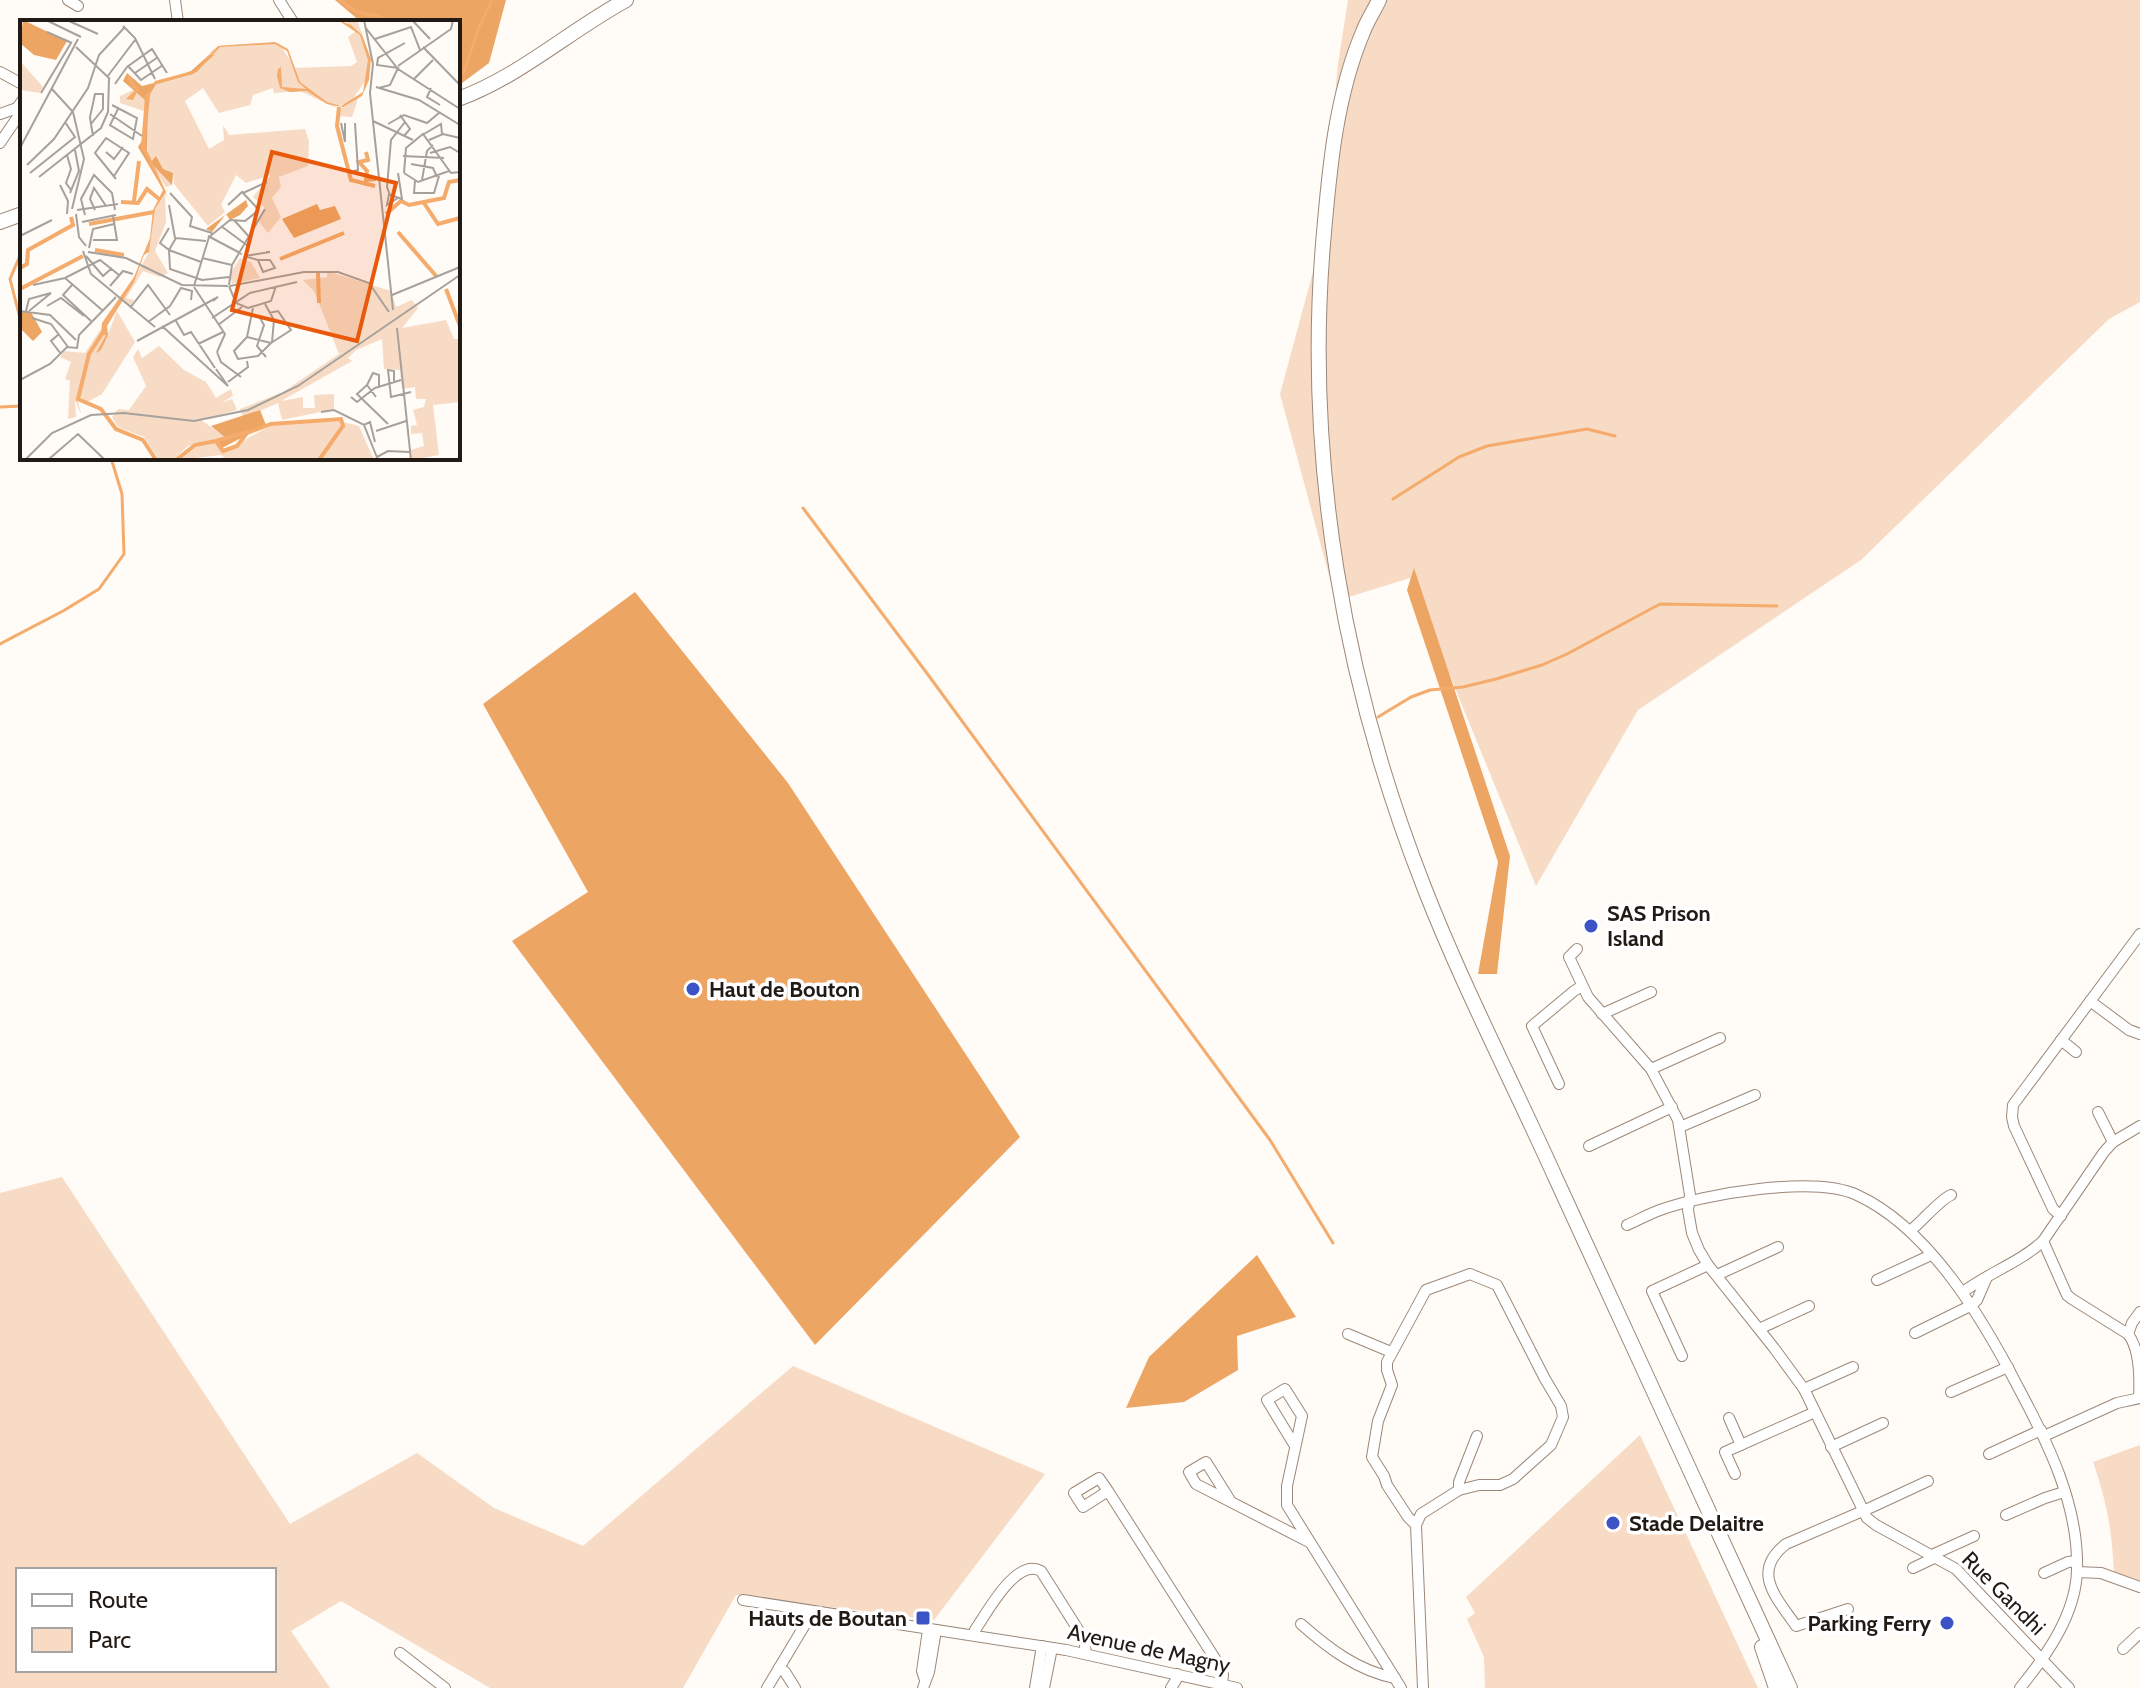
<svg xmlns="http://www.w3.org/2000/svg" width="2140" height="1688" font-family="Cabin,sans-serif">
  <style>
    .green { fill: #f7dbc5; fill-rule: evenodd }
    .forest { fill: #eda564 }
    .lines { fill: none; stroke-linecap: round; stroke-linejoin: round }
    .stream { stroke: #f4ab6b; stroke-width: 3 }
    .street-casing { stroke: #9c8878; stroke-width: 12 }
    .secondary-casing { stroke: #9c8878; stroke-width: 16 }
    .street { stroke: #fff; stroke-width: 10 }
    .secondary { stroke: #fff; stroke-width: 14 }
    .poi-dot { fill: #3c53c6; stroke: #fff; stroke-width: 3 }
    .labels { text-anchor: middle; stroke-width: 7; stroke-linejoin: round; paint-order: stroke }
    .poi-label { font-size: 22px; font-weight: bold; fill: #221a14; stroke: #fff; text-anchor: start }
    .street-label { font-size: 22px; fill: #221a14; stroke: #fff }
    .inset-river { fill: none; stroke: #f4ab6b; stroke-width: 4 }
    .inset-road { fill: none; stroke: #a7a19c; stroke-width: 2 }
    .view { fill: #e8590c; fill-opacity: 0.15; stroke: #e8590c; stroke-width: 4 }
    .inset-edge { fill: none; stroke: #221a14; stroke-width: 4 }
  </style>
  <rect width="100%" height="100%" fill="#fffbf7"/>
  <!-- green -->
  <g class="green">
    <path d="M1348 0H2140V302L2109 319 1861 560 1638 710 1536 886 1410 578 1336 601 1280 394 1320 246 1338 64Z"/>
    <path d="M62 1177 290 1524 417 1453 494 1508 583 1546 793 1366 1045 1474 934 1620 736 1595 683 1688H490L341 1601 291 1631 330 1688H0V1193ZM18 1570H274V1670H18Z"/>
    <path d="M1640 1435 1758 1688H1485L1484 1657 1467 1619 1475 1613 1466 1597Z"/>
    <path d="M2140 1445V1583L2114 1573C2112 1531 2107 1502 2093 1462Z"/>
  </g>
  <!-- forest -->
  <g class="forest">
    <path d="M335 0H506L489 63 458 86V22H361Z"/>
    <path d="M1414 568 1510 856 1497 974H1478L1498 862 1407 590Z"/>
    <path d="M635 592 788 783 1020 1137 815 1345 512 941 588 892 483 704Z"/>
    <path d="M1257 1255 1296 1317 1237 1336 1238 1370 1184 1402 1126 1408 1149 1357Z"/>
  </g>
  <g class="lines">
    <!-- stream -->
    <g class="stream">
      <path d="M340 0 357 12 378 16 388 22"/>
      <path d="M458 76 464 72 479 27 492 0"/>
      <path d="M22 251 10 279 22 326"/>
      <path d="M0 407 22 406"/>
      <path d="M1393 499 1459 457 1487 446 1587 429 1615 436"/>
      <path d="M803 508 926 672 1270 1140 1333 1243"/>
      <path d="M0 644 63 611 99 589 124 554 122 494 111 458"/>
      <path d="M1378 717 1411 697 1430 690 1463 687 1496 679 1542 665 1567 654 1660 604 1777 606"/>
    </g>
    <!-- street casing -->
    <g class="street-casing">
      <g id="street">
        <path d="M68 0 78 6"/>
        <path d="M175 0 178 22"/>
        <path d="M279 0 293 22"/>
        <path d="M0 72 22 84"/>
        <path d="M0 114 17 108"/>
        <path d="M0 143 19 115 17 108 22 101"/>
        <path d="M1577 949 1569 957 1588 997 1651 1069 1678 1120 1690 1195 1688 1210 1692 1233 1699 1250 1708 1265 1774 1348 1804 1389 1867 1518 1876 1525 1956 1569 2069 1688"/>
        <path d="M2090 1001 2129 1030 2140 1034"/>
        <path d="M1602 1014 1651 992"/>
        <path d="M2061 1040 2076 1052"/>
        <path d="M1651 1069 1720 1038"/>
        <path d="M1559 1084 1532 1026 1574 991 1582 986"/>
        <path d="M2098 1112 2113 1142"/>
        <path d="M1680 1127 1755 1095"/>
        <path d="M1589 1146 1672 1107"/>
        <path d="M2061 1216 2053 1209 2014 1126 2012 1117 2013 1105 2140 934"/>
        <path d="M1627 1225C1638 1220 1649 1214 1660 1210 1704 1194 1815 1175 1857 1195 1929 1228 1983 1319 2018 1387 2048 1443 2079 1505 2077 1570 2076 1614 2047 1655 2020 1688"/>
        <path d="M1910 1231C1924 1220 1937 1202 1951 1195"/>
        <path d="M2043 1241 2067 1295 2072 1299 2128 1334C2140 1349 2140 1378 2139 1398"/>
        <path d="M1717 1275 1778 1247"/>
        <path d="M1877 1280 1931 1255"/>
        <path d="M1963 1292C1988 1273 2019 1263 2043 1241L2104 1152 2113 1142 2140 1126"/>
        <path d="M1972 1305 1977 1300 1987 1277"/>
        <path d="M1759 1329 1809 1306"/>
        <path d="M1915 1333 1972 1305"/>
        <path d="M1348 1334 1391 1352"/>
        <path d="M2128 1334 2132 1323 2140 1312"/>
        <path d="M1682 1356 1652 1291 1708 1265"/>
        <path d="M1804 1389 1853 1367"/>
        <path d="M1951 1392 2008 1367"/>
        <path d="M1729 1418 1741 1445"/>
        <path d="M2044 1436 2117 1403 2140 1398"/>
        <path d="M1295 1446 1267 1400 1285 1389 1302 1416 1287 1486V1505L1401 1688"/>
        <path d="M1831 1447 1883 1423"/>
        <path d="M1989 1454 2041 1430"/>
        <path d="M1735 1474 1725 1452 1815 1412"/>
        <path d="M1459 1490V1482L1477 1436"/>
        <path d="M1108 1491 1083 1507 1074 1493 1099 1478 1108 1491 1221 1668 1223 1675 1222 1684"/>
        <path d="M1231 1502 1206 1462 1189 1472 1196 1484 1309 1542"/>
        <path d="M2006 1515 2045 1498 2064 1492"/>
        <path d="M1416 1525 1408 1517 1387 1485 1384 1476 1372 1457 1378 1421 1392 1385 1387 1370V1362L1426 1290 1470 1274 1497 1285 1545 1379 1561 1406 1563 1417 1551 1445 1513 1479 1500 1485H1479L1459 1490 1421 1514 1416 1525 1423 1688"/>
        <path d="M1932 1555 1974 1536"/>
        <path d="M1913 1568 1936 1557"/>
        <path d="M2077 1572 2101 1573 2140 1587"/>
        <path d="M2044 1573 2068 1562 2077 1561"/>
        <path d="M743 1600 1066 1650 1237 1688"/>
        <path d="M1848 1609 1796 1626C1777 1598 1750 1572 1786 1544L1872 1507 1928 1481"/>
        <path d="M1301 1624C1328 1648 1358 1671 1395 1678"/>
        <path d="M974 1635 975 1630C987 1613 1016 1557 1041 1571L1084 1639 1086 1654"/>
        <path d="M2123 1649 2140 1633"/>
        <path d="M400 1653 445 1688"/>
        <path d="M779 1668 785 1672 795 1688"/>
        <path d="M925 1680 922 1671 928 1630"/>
        <path d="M767 1688 806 1623 809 1611"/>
        <path d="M923 1688 929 1672 936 1630"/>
        <path d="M1035 1688 1042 1646"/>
        <path d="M1044 1688 1052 1648"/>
        <path d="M1171 1688 1176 1680 1177 1674"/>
      </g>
    </g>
    <!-- secondary casing -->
    <g class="secondary-casing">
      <g id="secondary">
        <path d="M1379 0C1374 11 1367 21 1363 32 1335 98 1329 173 1323 244 1305 462 1344 683 1424 887 1463 987 1513 1083 1557 1181 1635 1350 1712 1519 1790 1688"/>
        <path d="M458 99C519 77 569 31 626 0"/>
        <path d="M0 222 22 214"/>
        <path d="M1762 1647 1776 1688"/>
      </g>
    </g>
    <!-- street -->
    <use href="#street" class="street"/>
    <!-- secondary -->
    <use href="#secondary" class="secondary"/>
  </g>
  <!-- markers -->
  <g class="poi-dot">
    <circle cx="1591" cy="926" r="8"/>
    <circle cx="693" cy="989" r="8"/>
    <circle cx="1613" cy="1523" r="8"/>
    <rect x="915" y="1610" width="16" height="16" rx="4"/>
    <circle cx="1947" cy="1623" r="8"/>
  </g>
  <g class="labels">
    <!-- poi labels -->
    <g class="poi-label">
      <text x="1607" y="921">SAS Prison<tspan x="1607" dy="25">Island</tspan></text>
      <text x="709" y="997">Haut de Bouton</text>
      <text x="1629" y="1531">Stade Delaitre</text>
      <text x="907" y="1626" text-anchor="end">Hauts de Boutan</text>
      <text x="1931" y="1631" text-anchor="end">Parking Ferry</text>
    </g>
    <!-- street labels -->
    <g class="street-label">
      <text transform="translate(2004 1593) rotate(45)" y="8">Rue Gandhi</text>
      <text transform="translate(1149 1648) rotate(12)" y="8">Avenue de Magny</text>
    </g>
  </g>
  <!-- overview -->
  <g transform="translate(20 20)">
    <rect width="440" height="440" fill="#fffbf7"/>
    <path d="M324 0H337L349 34 348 57 332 80 338 79 332 97 318 96V103V91L328 83 314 87 280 71 254 73 253 68 233 75 230 85 199 93 183 68 165 81 189 129 204 120 203 105 209 115 285 109 289 121 288 146 259 157 261 167 252 178 261 197 248 213 239 202 245 188 233 177 251 155 226 163 216 155 201 185 205 192 188 206 154 164 153 153 152 165 146 167 128 139 127 92 100 83V76L113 70 128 78 136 64 178 51 192 30 202 25 259 23 275 48 331 46 337 42 328 17 336 11ZM0 41 23 67 20 73 0 70ZM145 174 146 202 135 231 148 253 140 257 123 251 106 278 114 280 110 287 102 281 129 232 135 189ZM220 238 231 242 240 258 212 264 210 254ZM307 251 371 271 376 287 392 280 398 288 382 308 426 300 434 319H440V382L413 385 419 435 392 440 391 430 404 426 402 413 391 414V406L397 405 393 390 404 387 406 379H396L395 367 382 369 380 350 364 349 362 319 336 330 328 338 332 341 261 381 283 377V388H295L294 375 314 374V389L262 400 258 383 223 398 220 389 263 372 319 334 294 271 283 260 307 257ZM97 291 115 322 82 374 67 382 59 376 67 343 57 377 61 394 55 380 56 397 48 399 50 361 45 359 51 342 40 337 44 331 65 333 80 310 89 312ZM139 326 164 350 186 362 196 378 211 369 213 376 201 383 212 379 217 390 181 400 207 418 168 426 153 440H139L124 417 98 407 92 397 98 389 109 390 126 366 113 337 118 329 122 338ZM315 400 339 406 354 440H208L201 435 158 440 165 430 195 422 203 432 250 406Z" fill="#f7dbc5"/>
    <path d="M3 0 47 21 36 40 14 35 0 23ZM189 35H194L173 54 136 64 128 78 127 134 131 142 136 136 143 149 153 153 152 165 132 144 148 178 118 127 124 117 125 80 103 61 107 53 122 66 146 60 171 51ZM226 180 228 186 220 195 210 200 206 194 192 212 186 209ZM297 184 300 190 315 186 321 199 274 218 262 199ZM0 292H11L22 312 13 321 0 308ZM240 390 246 405 202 428 198 420 206 418 191 406Z" fill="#eda564"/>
    <path d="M318 0 331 5 342 15 351 39 349 60 342 76 323 87 307 84 287 71 270 72 260 68 257 56 258 49 261 47 262 67 286 69 278 62 267 31 255 24 200 27 177 52 131 66 125 126 146 172 135 189 129 232 124 235 114 262 87 306 88 315 81 330 76 333 86 315H81L82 303 114 257 130 218 133 190 143 170 121 126 125 77H123L118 70 113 80 106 79 117 68 113 69 108 59V54L124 77 135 61 176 50 198 26 255 22 268 29 280 62 307 82 321 86 343 72 348 40 340 15Z" fill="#f4ab6b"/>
    <path class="inset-river" d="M319 87 317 106 331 160 355 166M346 132 348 140 339 142 347 151 346 160 356 159M114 181 119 141M101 182 118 183 127 169 139 179M404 183 418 204 440 198M366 194 381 181 389 185 424 178 429 162 440 160M69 204 134 192M378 212 417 257M75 230 104 235M260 239 324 213M0 248 7 244 8 230 53 205 51 197M298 253 299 283M0 269 63 236M426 269 440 306M85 309 69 334 58 379 81 389 96 409 123 420 136 440M196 421 228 412M156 440 175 425 196 421 203 431 217 426 227 413 251 404 321 399 323 406 299 440"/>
    <path class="inset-road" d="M26 0 61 17M344 0 353 44 350 73 373 290M392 0 410 19M49 1 78 14M103 6 115 18 135 59M345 7 378 49 440 89M27 12 52 23M355 19 391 7 400 30M56 27 90 59M403 27 440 65M108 46 121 60 143 45M378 46 431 9 433 0M115 53 138 37M87 57 115 20M394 59 413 40M95 64 107 47 132 29 147 53M356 67 399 80 440 105M31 68 53 92 64 139 52 189M359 68 370 65 378 48 357 45 358 38 385 23M411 68 407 77 420 85M21 73 51 23M92 85 117 98 113 119 90 105 98 89M90 94 122 116M380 95 390 109 384 116M353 101 393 120M321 103 325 122V103M71 104 83 89V74H75L70 97V98L73 116M368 104 384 95 407 103 420 92M404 114 421 104 422 114M409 120 423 114 440 118M0 128 58 19M86 132 94 139 103 127M410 133 430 127 440 133M47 135 51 149 46 163 51 170M383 136 424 138M391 144 413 148 417 157M7 145 34 119 68 68 79 35 104 8M334 151 338 150 335 103M10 153 55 117 45 102M378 153 382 179 370 175 367 167 371 120 385 102M384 153 386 128 403 114 431 153 440 152M384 153 398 162 429 151M94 156 109 133 86 118 75 133 96 159M19 157 81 108 88 92 89 59M402 160 407 131 413 125M395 161 394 173H414L419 156M40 165 48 181 47 194M50 173 59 151 55 130M150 173 172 197 170 206 192 213M223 173 247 162M369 174 367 185 378 178M149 185 155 218M208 185 222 172 239 190M57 190 98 184M75 190 70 179 74 168 86 186M56 194 59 217 66 226M65 195 61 179 74 155 92 173 95 190M214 200 231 219M62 202 96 195M201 206 228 226M0 216 32 200M188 216 222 234M73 220H97L93 196M186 221 156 218 149 230 150 249 182 260 209 257M69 228 73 209 94 204M149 230 181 242M149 230 140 223 149 208M63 231 71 254 135 307M68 232 106 238 162 265 208 266M66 236 83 256 92 248M224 236 238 240 243 252 255 248 250 240H238M225 236 250 232H246M182 238 212 245M45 258 82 290M13 265 45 258 80 240 99 255M52 265 43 275 71 301M209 265 212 245 245 189M90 266 103 251 113 254M174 266 189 217 210 200 225 201 239 190M209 266 216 283 228 288 251 281 256 266M210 266 284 252H318L349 263 369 292M174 267 205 314 197 332M372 275 440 247M27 286 41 278 64 296M110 288 128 265 150 295M233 288 227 317 251 323M0 291 30 295 56 320M6 291 9 279 31 273 9 291M249 293 258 291 271 310 251 323M239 296 244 305 237 326 246 337M12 298 31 304 48 327M192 298 230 273 277 262M156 301 164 315 171 312 195 348M128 302 150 286 161 268 172 271 171 280M198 305 222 287M142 306 208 366 196 349M377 308 391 440M39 314 31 321 41 334M227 317 214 331 218 339 238 336 252 322 254 300 245 284M117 321 198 277 193 281M178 324 203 312M197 332 201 342 221 357M0 360 30 344 47 327 57 328 59 315 96 277M208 362 228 347 227 341M374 362V351L368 350 371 377 391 372M347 365 337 374 368 404M331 377 337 382 355 368 381 360M356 377 347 365 353 353 359 355V367M301 392 314 390 344 405 350 402 355 422M344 405 358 440M356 411 386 401M357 437 368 431 390 432M19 439H29L58 414 85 440M5 440 32 413 71 395 104 393 174 401 228 390 278 366 440 255"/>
    <path class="view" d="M252 132 376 163 337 321 212 290Z"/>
    <rect width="440" height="440" class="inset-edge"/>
  </g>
  <!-- legend -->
  <rect x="16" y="1568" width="260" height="104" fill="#ffffff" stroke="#a7a3a1" stroke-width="2"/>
  <rect x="32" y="1594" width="40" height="12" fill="#ffffff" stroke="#a7a3a1" stroke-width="2"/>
  <text x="88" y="1608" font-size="24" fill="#221a14">Route</text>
  <rect x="32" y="1628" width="40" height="24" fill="#f7dbc5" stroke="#a7a3a1" stroke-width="2"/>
  <text x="88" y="1648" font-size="24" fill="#221a14">Parc</text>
</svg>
